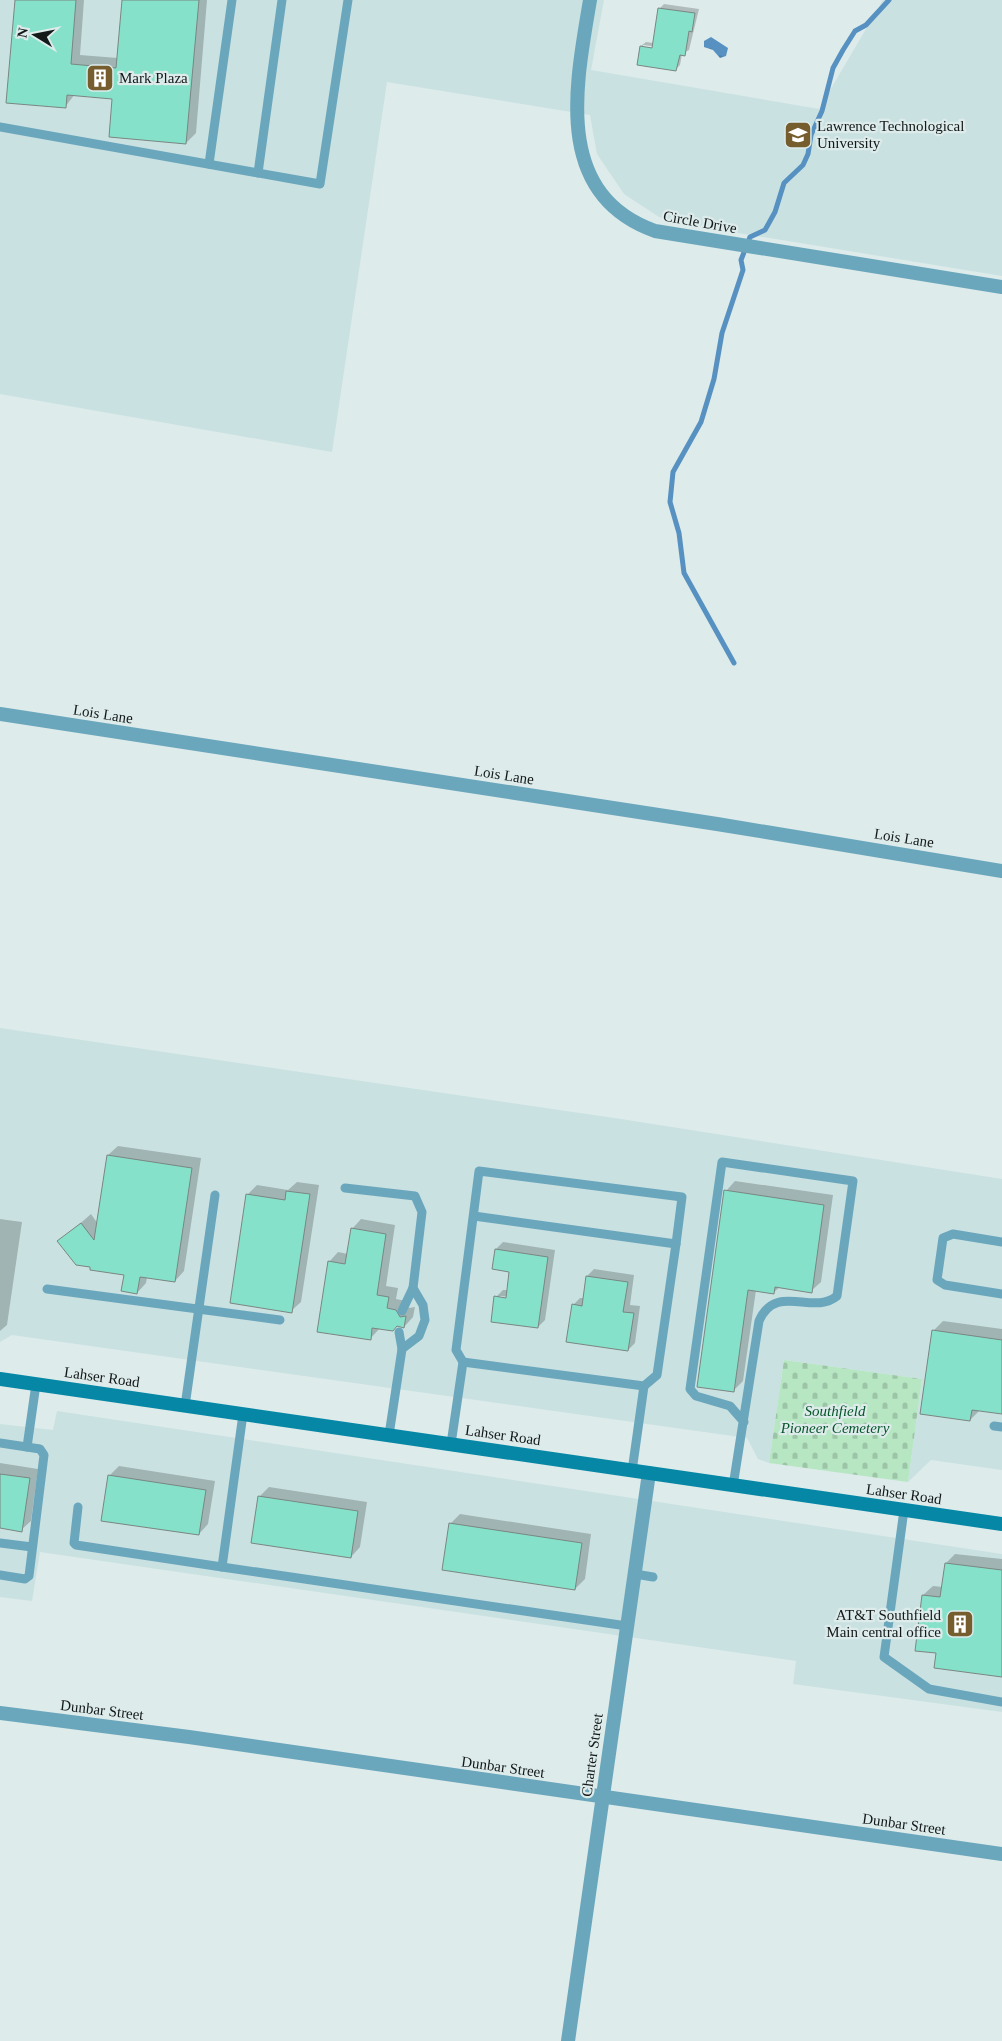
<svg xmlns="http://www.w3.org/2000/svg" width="1002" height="2041" font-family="Georgia,serif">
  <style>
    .built { fill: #cae1e2 }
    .cemetery { fill: url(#cemetery-stones) }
    .water { fill: url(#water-ripples) }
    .shadow { fill: #0003; fill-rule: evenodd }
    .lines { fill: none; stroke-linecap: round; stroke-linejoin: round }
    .stream { stroke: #5791c1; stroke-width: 5 }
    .building { fill: #85e1c9; stroke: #7a8682 }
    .service { stroke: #6ba7bc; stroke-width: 9 }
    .minor { stroke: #6ba7bc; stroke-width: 14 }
    .secondary { stroke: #0687a6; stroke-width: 14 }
    .labels { text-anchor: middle; stroke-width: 4.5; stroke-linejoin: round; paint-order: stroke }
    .poi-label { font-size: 15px; fill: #131818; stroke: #ddebeb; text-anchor: start }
    .street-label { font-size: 15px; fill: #131818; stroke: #ddebeb }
    .park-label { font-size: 15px; font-style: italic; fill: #06552a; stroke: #ddebeb }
  </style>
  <defs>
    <pattern id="cemetery-stones" width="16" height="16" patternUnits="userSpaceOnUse" patternTransform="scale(1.25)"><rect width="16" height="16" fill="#b7e6c3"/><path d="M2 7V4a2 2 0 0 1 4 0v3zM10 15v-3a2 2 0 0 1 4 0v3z" fill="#9cc5a7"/></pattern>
    <pattern id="water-ripples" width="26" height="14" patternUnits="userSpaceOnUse" patternTransform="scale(1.25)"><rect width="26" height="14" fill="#5791c1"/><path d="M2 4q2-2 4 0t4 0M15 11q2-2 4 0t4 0" fill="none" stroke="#47759c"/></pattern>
  </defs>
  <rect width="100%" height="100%" fill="#ddebeb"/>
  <!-- built -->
  <g class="built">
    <path d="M0 0H604L591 70 819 109 883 0H1002V276L708 228 659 217 624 194 597 154 590 115 387 82 332 452 0 394Z"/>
    <path d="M0 1028 621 1119 1002 1179V1470L931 1460 908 1482 922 1379 784 1360 769 1463 758 1459 747 1438 12 1335 0 1342Z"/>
    <path d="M57 1411 1002 1554V1712L793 1684 796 1661 40 1552 32 1601 0 1597V1424L53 1430Z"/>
  </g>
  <!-- cemetery -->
  <path class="cemetery" d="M784 1360 922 1379 908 1482 769 1463Z"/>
  <!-- water -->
  <path class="water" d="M711 37 728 48 726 56 720 58 713 50 704 47V41Z"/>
  <!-- shadow -->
  <g class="shadow">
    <path d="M17 0H84L80 55 118 58 123 0H207L196 133 186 143 114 98 75 94 65 107Z"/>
    <path d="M664 4 699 9 689 50 682 54 680 65 675 70 638 64 641 46 646 42 654 43 660 8ZM643 45 659 47 658 50 643 47Z"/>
    <path d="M118 1146 201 1158 184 1271 175 1281 147 1277 146 1283 137 1293 125 1273 92 1266 59 1242 91 1214 98 1224 108 1155Z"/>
    <path d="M735 1181 833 1195 821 1282 811 1291 780 1287 774 1292 756 1290 743 1381 733 1391 726 1191Z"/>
    <path d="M297 1182 319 1185 301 1302 291 1311 247 1195 257 1185 288 1190Z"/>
    <path d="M0 1219 22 1222 7 1325 0 1331Z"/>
    <path d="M361 1219 395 1225 386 1286 398 1288 396 1299 406 1301 409 1308 415 1307 413 1317 404 1327 398 1325 380 1328 370 1339 329 1262 338 1252 348 1254 352 1229Z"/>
    <path d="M503 1242 555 1250 545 1320 538 1327 496 1297 503 1290H508L511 1271 496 1249ZM500 1296 512 1297V1300L500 1298Z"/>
    <path d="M594 1269 634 1275 630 1305 640 1306 635 1343 628 1350 573 1305 580 1298H584L587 1276Z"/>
    <path d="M943 1321 1002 1329V1413L980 1410 970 1420 933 1331Z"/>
    <path d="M0 1463 38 1469 31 1521 21 1530 0 1527Z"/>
    <path d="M119 1466 215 1481 208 1524 199 1534 109 1476Z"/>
    <path d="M269 1487 367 1502 360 1547 351 1557 259 1497Z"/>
    <path d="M460 1514 591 1534 585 1579 575 1589 450 1524Z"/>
    <path d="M955 1554 1002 1559V1675L937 1652 916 1650 923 1595 933 1586 943 1587 946 1563Z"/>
  </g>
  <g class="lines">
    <!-- stream -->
    <path class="stream" d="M734 663 684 573 679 533 670 502 673 472 701 422 714 379 722 333 743 270 741 260 750 237 765 230 775 212 784 183 803 165 808 154 811 135 822 111 833 68 843 50 855 31 866 25 889 0"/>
  </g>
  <!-- building -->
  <g class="building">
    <path d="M15 0H76L71 64 116 68 122 0H199L186 144 109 137 112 99 67 95 66 108 6 103Z"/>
    <path d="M658 8 695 13 692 32 689 31 685 56 680 55 676 71 637 65 640 46 652 48Z"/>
    <path d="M107 1155 192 1168 175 1282 140 1277 137 1294 121 1291 124 1275 90 1270V1267L76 1265 57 1241 81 1223 94 1240Z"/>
    <path d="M724 1190 824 1205 812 1293 775 1287 774 1294 748 1290 734 1392 697 1387Z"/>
    <path d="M286 1191 310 1194 292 1313 230 1303 246 1194 285 1200Z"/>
    <path d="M351 1228 386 1234 377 1295 389 1297 387 1308 396 1310 400 1317 406 1316 404 1328 397 1326 393 1331 372 1328 371 1340 317 1332 328 1261 345 1264Z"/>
    <path d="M495 1249 548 1257 538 1328 491 1322 494 1296 506 1298 509 1272 492 1269Z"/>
    <path d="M586 1276 628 1282 623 1312 634 1313 628 1351 566 1342 572 1304 582 1306Z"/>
    <path d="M932 1330 1002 1340V1414L972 1410 970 1421 920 1414Z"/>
    <path d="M0 1474 30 1478 22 1532 0 1528Z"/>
    <path d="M108 1475 206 1490 199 1535 101 1521Z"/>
    <path d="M258 1496 358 1511 351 1558 251 1543Z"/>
    <path d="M449 1523 582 1543 575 1590 442 1570Z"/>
    <path d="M945 1563 1002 1570V1677L934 1668 936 1653 915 1651 922 1595 940 1597Z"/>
  </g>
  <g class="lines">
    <!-- service -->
    <g class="service">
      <path d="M0 127 320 184 348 0"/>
      <path d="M209 164 232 0"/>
      <path d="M258 173 282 0"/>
      <path d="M345 1188 415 1196 422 1212 413 1288 423 1305 425 1320 419 1336 402 1349 389 1435"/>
      <path d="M1002 1242 953 1234 943 1238 937 1280 945 1285 1002 1294"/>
      <path d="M47 1289 280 1320"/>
      <path d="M402 1311 413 1288"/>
      <path d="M399 1332 402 1349"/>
      <path d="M463 1362 644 1386 657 1375 676 1244 474 1216"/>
      <path d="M185 1406 215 1195"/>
      <path d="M243 1414 222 1567 627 1626"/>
      <path d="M994 1426 1002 1427"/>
      <path d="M0 1443 40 1449 44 1455 29 1576 25 1579 0 1575"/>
      <path d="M451 1444 463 1362 456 1350 479 1171 682 1197 676 1244"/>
      <path d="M27 1447 36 1384"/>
      <path d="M632 1471 644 1386"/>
      <path d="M733 1486 759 1321C776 1282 813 1316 837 1296L853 1181 722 1162 690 1389 696 1396 730 1406 744 1422"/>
      <path d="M78 1507 74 1543 76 1545 222 1567"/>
      <path d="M904 1510 884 1657 929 1689 1002 1702"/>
      <path d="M0 1543 32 1547"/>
      <path d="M635 1574 653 1577"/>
    </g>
    <!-- minor -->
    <g class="minor">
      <path d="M590 0C576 84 552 194 655 231L1002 287"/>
      <path d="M0 714 717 824 1002 871"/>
      <path d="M0 1713 189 1737 1002 1854"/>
      <path d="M568 2041 649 1473"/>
    </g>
    <!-- secondary -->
    <path class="secondary" d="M0 1379 1002 1524"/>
  </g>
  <!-- icons -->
  <defs>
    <g id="building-square" transform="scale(1.4375)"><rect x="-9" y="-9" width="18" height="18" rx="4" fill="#755d2e" stroke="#ddebeb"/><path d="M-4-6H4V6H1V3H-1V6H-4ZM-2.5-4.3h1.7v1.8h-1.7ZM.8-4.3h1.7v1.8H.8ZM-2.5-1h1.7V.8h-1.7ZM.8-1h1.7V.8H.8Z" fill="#fff"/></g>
    <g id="university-square" transform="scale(1.4375)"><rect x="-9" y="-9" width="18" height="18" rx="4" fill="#755d2e" stroke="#ddebeb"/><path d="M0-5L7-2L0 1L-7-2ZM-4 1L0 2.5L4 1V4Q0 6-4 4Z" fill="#fff"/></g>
  </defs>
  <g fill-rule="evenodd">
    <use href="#building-square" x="100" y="78"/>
    <use href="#university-square" x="798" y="135"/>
    <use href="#building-square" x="960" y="1624"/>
  </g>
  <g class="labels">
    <!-- poi labels -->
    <g class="poi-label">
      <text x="119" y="83">Mark Plaza</text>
      <text x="817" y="131">Lawrence Technological<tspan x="817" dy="17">University</tspan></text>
      <text x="941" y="1620" text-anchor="end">AT&amp;T Southfield<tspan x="941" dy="17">Main central office</tspan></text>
    </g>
    <!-- street labels -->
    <g class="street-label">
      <text transform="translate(700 222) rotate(10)" y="5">Circle Drive</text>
      <text transform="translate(103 714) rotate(9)" y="5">Lois Lane</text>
      <text transform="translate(504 775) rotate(9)" y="5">Lois Lane</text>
      <text transform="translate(904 838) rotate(9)" y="5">Lois Lane</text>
      <text transform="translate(102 1377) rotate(8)" y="5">Lahser Road</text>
      <text transform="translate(503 1435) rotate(8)" y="5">Lahser Road</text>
      <text transform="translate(904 1494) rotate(8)" y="5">Lahser Road</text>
      <text transform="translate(102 1710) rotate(7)" y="5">Dunbar Street</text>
      <text transform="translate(592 1755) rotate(-82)" y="5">Charter Street</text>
      <text transform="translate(503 1767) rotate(8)" y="5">Dunbar Street</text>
      <text transform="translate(904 1824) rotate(8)" y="5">Dunbar Street</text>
    </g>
    <!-- park labels -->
    <g class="park-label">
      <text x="835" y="1416">Southfield<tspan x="835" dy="17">Pioneer Cemetery</tspan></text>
    </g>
  </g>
  <!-- north arrow -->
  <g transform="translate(35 35) rotate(280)" stroke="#ddebeb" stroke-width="4" paint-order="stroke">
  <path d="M0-4L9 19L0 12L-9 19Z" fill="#131818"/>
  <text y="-8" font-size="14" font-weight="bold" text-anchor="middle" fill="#131818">N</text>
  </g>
</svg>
